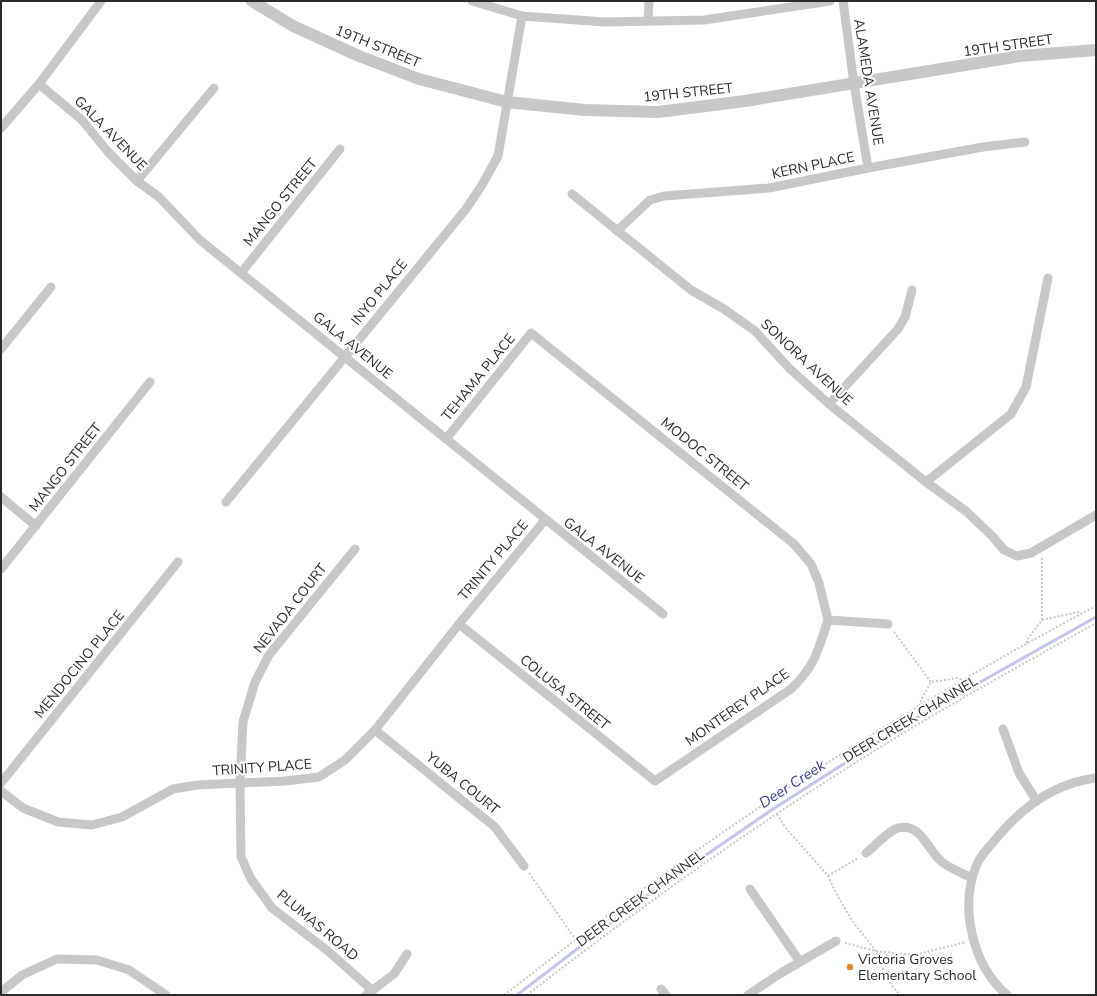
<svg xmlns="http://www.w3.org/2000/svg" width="1097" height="996" font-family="'Nunito Sans',sans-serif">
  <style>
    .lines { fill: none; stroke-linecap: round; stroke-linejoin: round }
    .stream { stroke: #c4c5ea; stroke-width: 3 }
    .path { stroke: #c8c8c8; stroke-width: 2; stroke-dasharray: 2 2; stroke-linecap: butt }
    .minor { stroke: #c8c8c8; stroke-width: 9 }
    .tertiary { stroke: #c8c8c8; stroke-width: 12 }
    .poi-dot { fill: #e5892a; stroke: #fff; stroke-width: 1.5 }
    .labels { text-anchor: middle; stroke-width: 4; stroke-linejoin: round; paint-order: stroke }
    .street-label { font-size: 14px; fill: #2b2b2b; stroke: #fff }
    .poi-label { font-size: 14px; fill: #2b2b2b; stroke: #fff; text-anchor: start }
    .water-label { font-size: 15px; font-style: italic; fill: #3a3d8d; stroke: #fff }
  </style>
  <rect width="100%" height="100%" fill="#fff"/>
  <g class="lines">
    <!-- stream -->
    <path class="stream" d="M517 995 645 897 773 809 911 721 1096 617"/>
    <!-- path -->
    <g class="path">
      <path d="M1042 620 1078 612 1081 613"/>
      <path d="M894 632 931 682"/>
      <path d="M1027 643V640L1042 620V557"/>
      <path d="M919 706 922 698 931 682 958 678 962 680"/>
      <path d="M777 814 785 827 828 876 837 895 853 922 876 951 883 969 892 986 900 995"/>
      <path d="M529 873 576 940"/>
      <path d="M828 876 858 858"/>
      <path d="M845 943 876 951 914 955 966 942"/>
      <path d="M504 995C550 960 596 923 643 889 787 784 939 689 1096 606"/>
      <path d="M527 995C653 897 783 805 920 723 978 689 1037 656 1096 623"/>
    </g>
    <!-- minor -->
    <g class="minor">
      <path d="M472 1 522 16 605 22 704 20 830 1"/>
      <path d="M843 1 854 84 868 168"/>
      <path d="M648 21 649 1"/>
      <path d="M39 84 82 120 108 152 137 181 159 197 200 240 663 614"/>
      <path d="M1 128 39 84 101 1"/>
      <path d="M137 181 214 88"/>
      <path d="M572 194 691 290 724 309 755 331 790 369 829 404 926 482 967 512 993 537 1004 550 1017 556 1031 553 1096 515"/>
      <path d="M617 231 650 200 664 196 769 188 868 168 983 147 1025 142"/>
      <path d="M241 273 340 149"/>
      <path d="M1 349 51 287"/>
      <path d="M829 404 898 329 905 317 912 290"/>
      <path d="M446 439 531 333 794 544 811 564 819 583 828 620"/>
      <path d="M926 482 1011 414 1026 387 1048 278"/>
      <path d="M1 497 36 526"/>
      <path d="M226 502 466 209 482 185 498 156 522 16"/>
      <path d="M355 549 269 655 255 682 243 722 240 782 241 857 251 879 272 908 328 951 373 991"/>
      <path d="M1 569 150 382"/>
      <path d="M828 620 888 624"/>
      <path d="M459 624 655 781 791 689C815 666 818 651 828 620"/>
      <path d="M1003 729 1019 773 1036 800"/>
      <path d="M375 730 495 827 524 866"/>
      <path d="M1 783 178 562"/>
      <path d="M1 791 23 808 58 822 92 825 122 817 173 789 197 785 285 781 319 777 345 760 375 730 459 624 545 520"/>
      <path d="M866 853C874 847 889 830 898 828 921 822 928 851 942 862 951 869 962 873 972 878"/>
      <path d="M750 889 800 962"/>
      <path d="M661 989 666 995"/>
      <path d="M1 992 22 975 57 959 97 960 129 970 166 995"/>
      <path d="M366 995 394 974 407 954"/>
      <path d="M748 995 781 973 836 941"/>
      <path d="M1007 995C972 965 959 906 977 864 981 855 989 847 995 840 1021 808 1054 783 1096 778"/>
    </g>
    <!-- tertiary -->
    <path class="tertiary" d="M252 1 293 26 359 56 419 79 507 102 585 110 658 112 745 101 1020 56 1096 50"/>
  </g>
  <!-- markers -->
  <circle class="poi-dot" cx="850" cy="967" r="4"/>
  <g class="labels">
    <!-- street labels -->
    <g class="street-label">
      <text transform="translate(1008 45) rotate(-8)" y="5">19TH STREET</text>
      <text transform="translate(378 46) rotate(22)" y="5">19TH STREET</text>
      <text transform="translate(869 82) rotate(81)" y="5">ALAMEDA AVENUE</text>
      <text transform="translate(688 92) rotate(-6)" y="5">19TH STREET</text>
      <text transform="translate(111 133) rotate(46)" y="5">GALA AVENUE</text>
      <text transform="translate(813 165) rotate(-12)" y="5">KERN PLACE</text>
      <text transform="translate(280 202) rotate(-51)" y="5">MANGO STREET</text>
      <text transform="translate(379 292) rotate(-51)" y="5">INYO PLACE</text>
      <text transform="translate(353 345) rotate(39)" y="5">GALA AVENUE</text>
      <text transform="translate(807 362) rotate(43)" y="5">SONORA AVENUE</text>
      <text transform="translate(478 377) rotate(-51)" y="5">TEHAMA PLACE</text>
      <text transform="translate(705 454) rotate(39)" y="5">MODOC STREET</text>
      <text transform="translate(65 467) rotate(-52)" y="5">MANGO STREET</text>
      <text transform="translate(604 550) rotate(38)" y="5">GALA AVENUE</text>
      <text transform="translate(493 560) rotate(-50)" y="5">TRINITY PLACE</text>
      <text transform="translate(290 608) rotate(-52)" y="5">NEVADA COURT</text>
      <text transform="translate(79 664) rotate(-51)" y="5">MENDOCINO PLACE</text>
      <text transform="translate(565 692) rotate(39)" y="5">COLUSA STREET</text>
      <text transform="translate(737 707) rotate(-35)" y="5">MONTEREY PLACE</text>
      <text transform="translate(910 719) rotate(-31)" y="5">DEER CREEK CHANNEL</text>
      <text transform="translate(262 767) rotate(-4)" y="5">TRINITY PLACE</text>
      <text transform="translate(463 783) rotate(39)" y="5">YUBA COURT</text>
      <text transform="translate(640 898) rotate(-36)" y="5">DEER CREEK CHANNEL</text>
      <text transform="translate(318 925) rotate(40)" y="5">PLUMAS ROAD</text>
    </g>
    <!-- poi labels -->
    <g class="poi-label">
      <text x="858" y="964">Victoria Groves<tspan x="858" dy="16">Elementary School</tspan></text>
    </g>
    <!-- water labels -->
    <g class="water-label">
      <text transform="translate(792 784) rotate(-33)" y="5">Deer Creek</text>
    </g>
  </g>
  <!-- border -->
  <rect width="1097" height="996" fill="none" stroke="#2b2b2b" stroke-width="4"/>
</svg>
